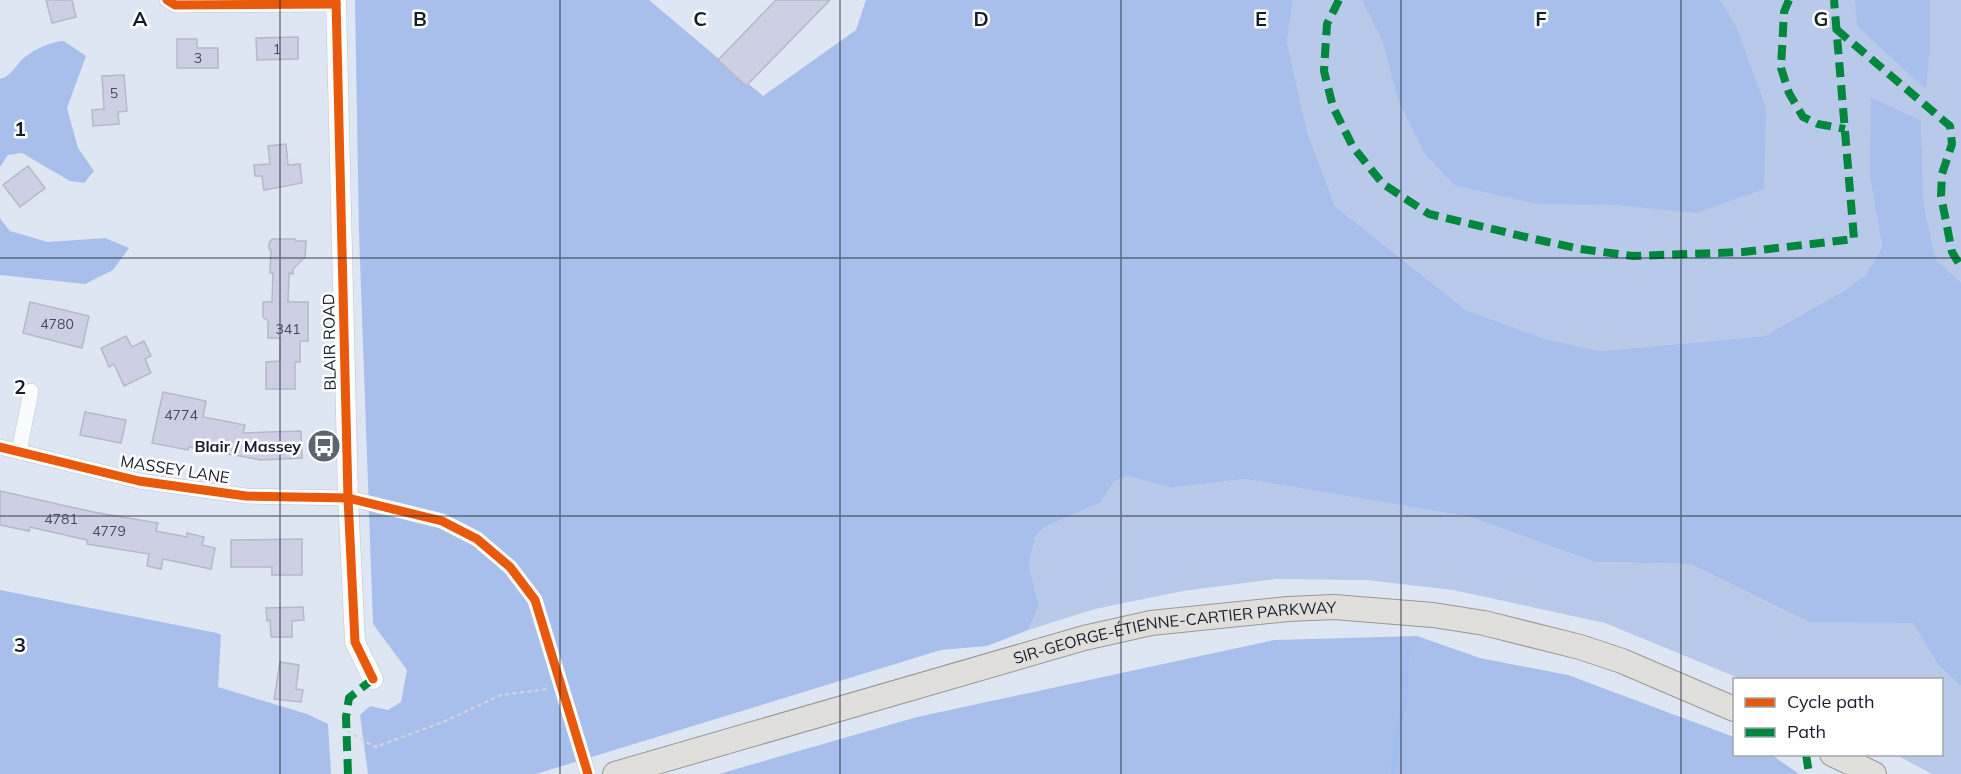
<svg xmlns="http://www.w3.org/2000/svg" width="1961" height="774" font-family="Mulish,sans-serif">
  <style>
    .green { fill: #b8c9ea }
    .forest { fill: #a9bfeb }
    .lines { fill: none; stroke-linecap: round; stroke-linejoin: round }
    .stream { stroke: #a1bcf1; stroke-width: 4.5 }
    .building { fill: #cdd0e5; stroke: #b5b8c6; stroke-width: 1.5 }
    .minor-casing { stroke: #bdc4d1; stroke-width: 16 }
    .tertiary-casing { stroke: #bdc4d1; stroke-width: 21 }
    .primary-casing { stroke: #999895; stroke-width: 26 }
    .path { stroke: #d3d5da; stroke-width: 2; stroke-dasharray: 4.5 3; stroke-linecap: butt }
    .minor { stroke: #fafbfd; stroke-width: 15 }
    .tertiary { stroke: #fafbfd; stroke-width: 20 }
    .primary { stroke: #e1dfdc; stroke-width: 24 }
    .quiet { stroke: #00873e; stroke-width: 8; stroke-dasharray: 15 8; stroke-linecap: butt }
    .cycleway-casing { stroke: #fff; stroke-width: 13 }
    .cycleway { stroke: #e8590c; stroke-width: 9 }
    .grid { fill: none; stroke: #161d2b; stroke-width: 1.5; stroke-opacity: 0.55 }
    .labels { text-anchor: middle; stroke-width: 5; stroke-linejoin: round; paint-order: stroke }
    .number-label { font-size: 14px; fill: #454b5a }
    .street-label { font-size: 16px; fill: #161d2b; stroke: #fff }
    .poi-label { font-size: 16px; font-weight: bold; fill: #161d2b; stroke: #fff; text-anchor: end }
    .grid-label { font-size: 20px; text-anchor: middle; font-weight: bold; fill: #161d2b; stroke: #fff; stroke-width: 5; stroke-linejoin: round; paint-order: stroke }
  </style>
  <rect width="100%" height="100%" fill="#dfe6f3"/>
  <!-- green -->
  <g class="green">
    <path d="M1293 0H1961V282L1936 260 1924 205 1921 121 1870 178 1882 247 1866 274 1847 289 1764 336 1601 351 1546 339 1466 310 1335 206 1307 131 1287 42Z"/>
    <path d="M1128 476 1171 488 1245 479 1470 517 1595 562 1690 564 1809 622H1913L1938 665 1961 686V774H1932L1896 755 1942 754V680L1741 679 1605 623 1453 590 1366 580 1276 579 1183 591 1095 609 1028 630 1039 606 1029 565 1035 537 1045 527 1100 503 1115 481Z"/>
  </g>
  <!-- forest -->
  <g class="forest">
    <path d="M355 0H649L763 96 856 30 866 0H1293L1287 42 1307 131 1335 206 1466 310 1546 339 1601 351 1764 336 1847 289 1866 274 1882 247 1870 178 1871 97 1921 121 1924 205 1936 260 1961 282V686L1938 665 1913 623 1809 622 1690 564 1595 562 1470 517 1245 479 1171 488 1128 476 1115 481 1100 503 1045 527 1035 537 1029 565 1039 606 1028 630 987 646 941 650 536 774H368L360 715 370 706 388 710 401 702 407 670 373 624 359 233Z"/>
    <path d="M1362 0H1720L1736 26 1766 108 1764 189 1696 213 1617 205 1536 204 1454 185 1425 154 1399 102 1382 40Z"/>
    <path d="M1855 0H1930V48L1926 89 1857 26Z"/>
    <path d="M64 41 86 56 67 108 78 148 94 171 84 183 70 181 22 153 8 155 0 167V79C11 77 16 64 25 57 37 48 50 42 64 41Z"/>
    <path d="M0 217 1 220 10 231 48 242 105 238 129 248 113 270 85 284 0 275Z"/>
    <path d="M0 590 217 633 221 635 218 687 307 714 328 724 331 774H0Z"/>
    <path d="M1417 636 1480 658 1568 675 1734 737V754L1772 755 1799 774H719L917 717 1274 640Z"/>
  </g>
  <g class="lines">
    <!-- stream -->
    <path class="stream" d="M1393 774 1396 741 1406 698 1405 672 1409 648"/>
  </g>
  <!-- building -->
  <g class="building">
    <path d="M46 0H72L76 17 52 23Z"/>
    <path d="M776 0H830L746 86 718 60Z"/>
    <path d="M298 37V59L257 60 256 38Z"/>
    <path d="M177 39H197V48H218V68H177Z"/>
    <path d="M124 75 127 111 118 112 119 124 93 126 92 110 104 109 102 76Z"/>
    <path d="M286 144 288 165 300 164 302 183 264 190 262 176H255L254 165 270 164 268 146Z"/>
    <path d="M28 166 45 188 20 207 3 185Z"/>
    <path d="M272 239H295L296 241H306L305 257 293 269V274L289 273 288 302H308V341H300V362H295V389H266V362L280 361V338H268V321L263 317V302H272L273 273H270L271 250 269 249V243Z"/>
    <path d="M30 302 89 316 82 348 23 333Z"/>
    <path d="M126 336 132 347 144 341 151 356 145 359 151 373 124 386 114 364 109 367 101 348Z"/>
    <path d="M163 392 206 401 203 417 245 425 243 433 301 431 302 458 261 460 189 447 188 450 152 443Z"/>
    <path d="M85 412 126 420 121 443 80 435Z"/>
    <path d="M0 491 93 512 158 523 156 531 187 537V533L204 537 202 545 215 548 211 569 163 559 161 569 147 566 149 554 87 544V540L30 527 29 531 0 525Z"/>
    <path d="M302 539V575H272V567H231V540Z"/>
    <path d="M303 607 304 620 292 621V637H271L270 620 267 621 266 608Z"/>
    <path d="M280 662 299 665 296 689 303 690 301 702 274 699Z"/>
  </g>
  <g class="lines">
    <!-- minor casing -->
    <g class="minor-casing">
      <g id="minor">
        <path d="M167 0 175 5 336 4"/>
        <path d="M0 447 139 481 246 496 348 498 442 521 477 539 510 567 535 600 588 774"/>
        <path d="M19 452 31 391"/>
      </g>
    </g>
    <!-- tertiary casing -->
    <g class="tertiary-casing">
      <path id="tertiary" d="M336 0 348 498 355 642 373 679"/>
    </g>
    <!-- primary casing -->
    <g class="primary-casing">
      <g id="primary">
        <path d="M1832 754 1874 774"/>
        <path id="s1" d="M615 774 1084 638 1151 623 1288 609 1334 607 1433 615 1484 623 1580 647 1622 661 1734 709"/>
      </g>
    </g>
    <!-- path -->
    <path class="path" d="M347 731 375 747 443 722 501 695 548 689"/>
    <!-- minor -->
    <use href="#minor" class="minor"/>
    <!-- tertiary -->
    <use href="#tertiary" class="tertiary"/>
    <!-- primary -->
    <use href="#primary" class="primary"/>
    <!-- quiet -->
    <g class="quiet">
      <path d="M1339 0 1327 24 1324 71 1333 107 1353 147 1383 184 1429 214 1530 238 1580 249 1633 256 1743 252 1854 239 1834 0"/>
      <path d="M1789 0 1784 12 1781 68 1789 93 1803 117 1818 124 1845 129"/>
      <path d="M1836 29 1950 126 1952 144 1942 174 1941 196 1952 252 1961 267"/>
      <path d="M1806 754 1809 774"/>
      <path d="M348 774 346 717 349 698 373 679"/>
    </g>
    <!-- cycleway casing -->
    <g class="cycleway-casing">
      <g id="cycleway">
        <path d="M167 0 175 5 336 4"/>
        <path d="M336 0 348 498 355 642 373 679"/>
        <path d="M0 447 139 481 246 496 348 498 442 521 477 539 510 567 535 600 588 774"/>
      </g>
    </g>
    <!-- cycleway -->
    <use href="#cycleway" class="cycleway"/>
  </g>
  <!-- grid -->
  <path class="grid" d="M280 0V774M560 0V774M840 0V774M1121 0V774M1401 0V774M1681 0V774M0 258H1961M0 516H1961"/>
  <!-- icons -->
  <defs>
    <g id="bus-disc" transform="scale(1.725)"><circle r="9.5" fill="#5c6371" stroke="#fff"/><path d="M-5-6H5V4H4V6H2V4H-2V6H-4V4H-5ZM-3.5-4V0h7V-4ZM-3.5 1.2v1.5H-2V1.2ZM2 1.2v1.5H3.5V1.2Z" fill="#fff"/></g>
  </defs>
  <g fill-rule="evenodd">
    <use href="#bus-disc" x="324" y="446"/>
  </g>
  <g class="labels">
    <!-- number labels -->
    <g class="number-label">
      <text x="277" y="54">1</text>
      <text x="198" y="63">3</text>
      <text x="114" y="98">5</text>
      <text x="57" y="329">4780</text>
      <text x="288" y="334">341</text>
      <text x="181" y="420">4774</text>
      <text x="61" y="524">4781</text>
      <text x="109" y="536">4779</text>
    </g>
    <!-- street labels -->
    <g class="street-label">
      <text transform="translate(329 342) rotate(-91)" y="6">BLAIR ROAD</text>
      <text transform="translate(175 469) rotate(9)" y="6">MASSEY LANE</text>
      <text dy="6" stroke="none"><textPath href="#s1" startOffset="579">SIR-GEORGE-ÉTIENNE-CARTIER PARKWAY</textPath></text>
    </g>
    <!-- poi labels -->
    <g class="poi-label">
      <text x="301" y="452">Blair / Massey</text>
    </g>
  </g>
  <g class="grid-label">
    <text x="140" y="26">A</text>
    <text x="420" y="26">B</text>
    <text x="700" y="26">C</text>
    <text x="981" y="26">D</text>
    <text x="1261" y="26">E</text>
    <text x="1541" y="26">F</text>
    <text x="1821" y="26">G</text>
    <text x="20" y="136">1</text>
    <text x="20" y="394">2</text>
    <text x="20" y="652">3</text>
  </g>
  <!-- legend -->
  <rect x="1733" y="678" width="210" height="78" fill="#ffffff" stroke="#a2a5aa" stroke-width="1.5"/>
  <rect x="1745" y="698" width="30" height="9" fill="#e8590c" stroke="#a2a5aa" stroke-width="1.5"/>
  <text x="1787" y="708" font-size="18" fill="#161d2b">Cycle path</text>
  <rect x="1745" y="728" width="30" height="9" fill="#00873e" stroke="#a2a5aa" stroke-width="1.5"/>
  <text x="1787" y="738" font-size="18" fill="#161d2b">Path</text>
</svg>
